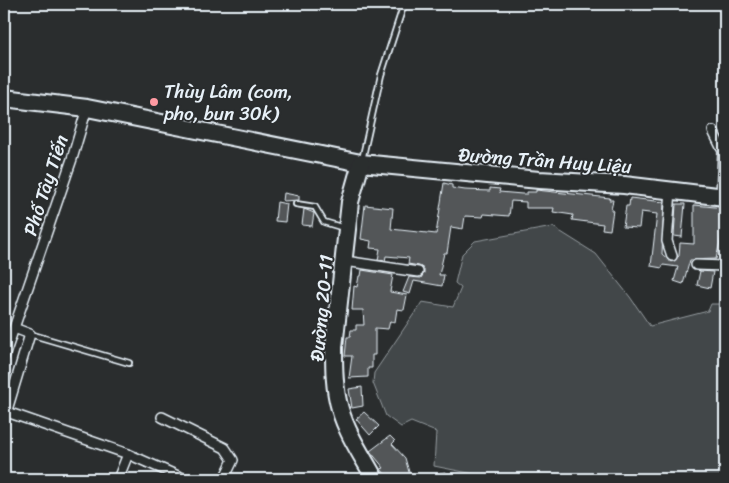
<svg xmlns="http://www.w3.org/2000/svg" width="729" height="483" font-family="Sriracha,sans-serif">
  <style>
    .green { fill: #424648; stroke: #959ca0 }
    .building { fill: #535759; stroke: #e8f1f8 }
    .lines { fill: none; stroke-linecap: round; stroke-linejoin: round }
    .lane-casing { stroke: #e8f1f8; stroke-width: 8 }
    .street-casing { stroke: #e8f1f8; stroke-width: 12 }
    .highway-casing { stroke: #e8f1f8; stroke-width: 20 }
    .lane { stroke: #2a2d2e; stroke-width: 4.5 }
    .street { stroke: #2a2d2e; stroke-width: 9 }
    .highway { stroke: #2a2d2e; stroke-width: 16 }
    .poi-dot { fill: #ff9aa2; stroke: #2a2d2e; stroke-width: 2 }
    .labels { text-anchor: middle; stroke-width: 4; stroke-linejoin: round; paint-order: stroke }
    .poi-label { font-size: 19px; fill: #e8f1f8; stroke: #2a2d2e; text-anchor: start }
    .street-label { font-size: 19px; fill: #e8f1f8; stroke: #2a2d2e }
  </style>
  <rect width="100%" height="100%" fill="#2a2d2e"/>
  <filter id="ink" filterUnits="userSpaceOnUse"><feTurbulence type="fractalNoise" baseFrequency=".02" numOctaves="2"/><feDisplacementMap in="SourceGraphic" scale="10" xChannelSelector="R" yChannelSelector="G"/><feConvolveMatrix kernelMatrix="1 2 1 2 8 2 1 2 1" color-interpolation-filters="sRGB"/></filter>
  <g filter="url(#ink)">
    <!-- green -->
    <path class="green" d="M553 227 596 254 630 297 650 326 708 311 711 304H725V479H499L434 466 436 432 411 422 401 427 386 416 373 383 374 373 422 302 453 307 461 288 455 283 462 254 475 241Z"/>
    <!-- building -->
    <g class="building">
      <path d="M444 183 452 185V188L465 190 490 191V188L500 189 499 192 522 194H527V192H536V190L610 198 609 200H613L611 210H613L610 230 602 229 603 224 572 220 573 215 553 212 554 208H526V202L511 201 509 216 484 214 483 217 465 216 463 229 451 227 447 253H444L439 275H444L442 286 414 281 410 294 403 292 409 277 421 278 424 273V269L419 266 408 264 409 258 386 256 385 261 378 260 380 249 370 248 371 241 361 239 365 205 393 208 391 229 436 234Z"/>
      <path d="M284 193 299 196V200L283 201Z"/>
      <path d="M630 198 664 202 662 254 671 262 679 256 680 243 694 244V205L725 208V233H722L716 259 690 260 683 284 674 281 678 267 663 265 662 268 651 266 657 214 641 212 639 228 623 227 626 206H629Z"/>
      <path d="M277 202 287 204 285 222 275 221Z"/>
      <path d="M676 204H685L682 237 674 236Z"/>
      <path d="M304 209 314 213 312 226 302 225Z"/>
      <path d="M362 270 393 275 390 292 407 295 404 310 397 309 395 322 390 321 388 329 375 328V355H372V368H368V377L349 378 352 356H345L347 337H350L351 330H356V325H364L363 310H352L354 286 357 287 359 276H361Z"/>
      <path d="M700 271 713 272 710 288 697 285Z"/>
      <path d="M362 387 363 406 352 408 349 389Z"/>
      <path d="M364 412 379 426 370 435 356 419Z"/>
      <path d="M390 436 395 441 392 444 405 458 411 479H389L381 469 384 468 370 451Z"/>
      <path d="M446 472 447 479H439V473Z"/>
    </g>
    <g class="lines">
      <!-- lane casing -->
      <g class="lane-casing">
        <g id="lane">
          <path d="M362 160 381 75 404 4"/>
          <path d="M296 204 315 207 324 222 344 228"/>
          <path d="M30 334 129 363"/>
        </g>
      </g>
      <!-- street casing -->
      <g class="street-casing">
        <g id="street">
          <path d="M713 131 723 151 721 196"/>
          <path d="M671 191 667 241 672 256"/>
          <path d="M345 261 418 272"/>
          <path d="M696 265 725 266"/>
          <path d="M4 357 72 159 87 108"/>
          <path d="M4 411 128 454 185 479"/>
          <path d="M162 417 225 448 233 460 224 479"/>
          <path d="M4 420 30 334 14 328"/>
          <path d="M118 479 128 454"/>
        </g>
      </g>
      <!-- highway casing -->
      <g class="highway-casing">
        <g id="highway">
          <path d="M4 98 87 108 361 163 539 180 624 185 725 197"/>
          <path d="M361 163 350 202 334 347C334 367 334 389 340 409 347 434 363 457 375 479"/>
        </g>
      </g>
      <!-- lane -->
      <use href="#lane" class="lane"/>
      <!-- street -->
      <use href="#street" class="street"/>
      <!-- highway -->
      <use href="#highway" class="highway"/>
    </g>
  </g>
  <!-- markers -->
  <circle class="poi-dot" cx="154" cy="102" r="5"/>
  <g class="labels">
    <!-- poi labels -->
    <g class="poi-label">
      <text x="164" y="98">Thùy Lâm (com,<tspan x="164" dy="22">pho, bun 30k)</tspan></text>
    </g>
    <!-- street labels -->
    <g class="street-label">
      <text transform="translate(545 160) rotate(4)" y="7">Đường Trần Huy Liệu</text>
      <text transform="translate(45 185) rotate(-72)" y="7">Phố Tây Tiến</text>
      <text transform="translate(321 308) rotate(-85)" y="7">Đường 20-11</text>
    </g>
  </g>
  <!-- margin -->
  <rect width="729" height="483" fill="none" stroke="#2a2d2e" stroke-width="20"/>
  <rect x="10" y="10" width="709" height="463" fill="none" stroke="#e8f1f8" stroke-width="2" filter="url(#ink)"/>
</svg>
